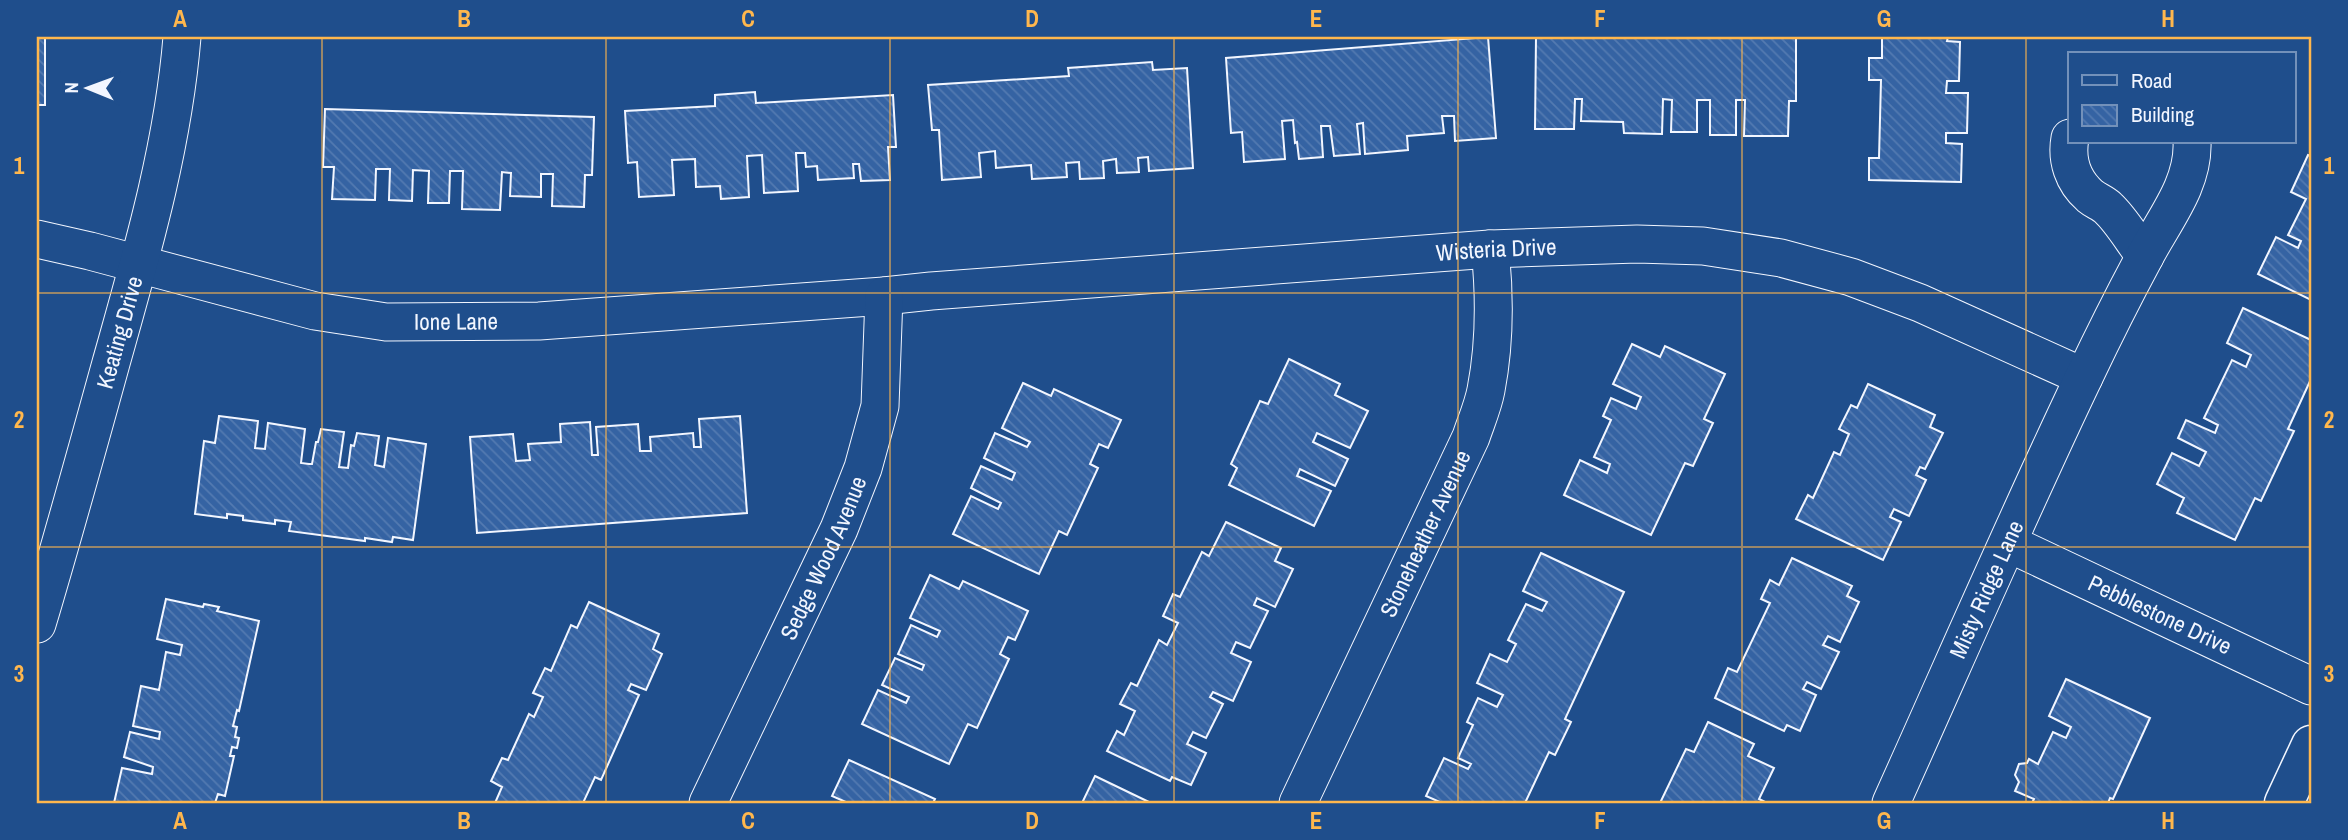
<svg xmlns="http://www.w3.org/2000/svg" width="2348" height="840" font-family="'Archivo Narrow',sans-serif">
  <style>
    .building { fill: url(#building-back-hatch); stroke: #f2f6ff; stroke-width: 2 }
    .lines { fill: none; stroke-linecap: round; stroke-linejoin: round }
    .minor-casing { stroke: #f2f6ff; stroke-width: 39 }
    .tertiary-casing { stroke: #f2f6ff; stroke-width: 41 }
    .minor { stroke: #1f4e8c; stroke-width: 37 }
    .tertiary { stroke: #1f4e8c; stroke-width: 38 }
    .grid { fill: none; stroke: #ffb74d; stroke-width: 2; stroke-opacity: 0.55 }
    .labels { text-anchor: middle; stroke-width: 5; stroke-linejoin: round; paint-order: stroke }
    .street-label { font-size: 23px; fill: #f2f6ff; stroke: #1f4e8c }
    .neatline { fill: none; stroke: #ffb74d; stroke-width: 2.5 }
    .grid-label { font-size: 23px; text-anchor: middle; font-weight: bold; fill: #ffb74d }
  </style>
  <defs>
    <pattern id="building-back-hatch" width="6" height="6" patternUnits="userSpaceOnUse" patternTransform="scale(1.75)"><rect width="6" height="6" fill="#3563a3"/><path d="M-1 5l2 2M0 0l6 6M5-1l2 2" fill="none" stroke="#537ab1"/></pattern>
  </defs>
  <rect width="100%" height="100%" fill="#1f4e8c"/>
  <!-- building -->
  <g class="building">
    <rect x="37" y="37" width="8" height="68"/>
    <path d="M1488 37 1496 138 1455 141 1454 116H1442L1444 133 1407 136 1408 150 1365 154 1363 123 1357 124 1360 154 1334 156 1330 126H1321L1323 157 1299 159 1297 142 1295 143 1293 120 1282 121 1285 159 1244 162 1242 132 1231 133 1226 58Z"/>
    <path d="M1536 37H1796V101H1789L1788 136H1744L1745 100H1736V135H1710V100H1697V132H1671L1672 100 1663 99 1662 134 1624 133 1623 122 1581 121 1582 99H1575L1574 129H1535Z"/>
    <path d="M1882 37H1948L1947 41 1960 42 1959 81H1947L1946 93H1968L1967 133H1946V143L1962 144 1961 182 1869 180V158H1879L1881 80H1869V58H1882Z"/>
    <path d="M1152 62 1153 70 1187 68 1193 168 1149 171 1148 157 1138 158 1139 172 1117 173 1116 159 1103 161 1104 178 1080 179 1079 162 1066 163 1067 177 1032 179 1031 165 996 168 995 151 979 153 981 177 942 180 939 130H932L928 85 1069 76 1068 68Z"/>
    <path d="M755 92 756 103 893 95 896 147H888L890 180 861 181 859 164H853L854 178 818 180 817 166 806 167 805 153H796L798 191 764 193 762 155 747 156 749 197 721 199 720 186 696 187 695 159 672 160 674 195 639 197 637 162 628 163 625 111 715 106V95Z"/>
    <path d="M325 109 594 117 592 175H585L584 207 552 206 553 174H541V197L510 196 511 173 502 172 500 210 462 209 463 171H450L449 203H428L429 171 413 170 412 201 389 200 390 169H376L375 200 332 199 334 167H323Z"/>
    <path d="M2308 155 2311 156V300L2258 274 2276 237 2298 248 2301 241 2288 235 2306 199 2291 192Z"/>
    <path d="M2243 308 2311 340V379L2288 429 2294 431 2261 501 2255 498 2235 540 2177 513 2184 498 2157 484 2172 453 2199 466 2206 452 2178 438 2186 420 2215 433 2218 425 2204 418 2232 360 2246 367 2251 355 2227 343Z"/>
    <path d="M1632 344 1660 357 1665 346 1725 374 1704 419 1713 423 1693 466 1685 463 1651 535 1564 495 1580 460 1607 473 1610 464 1594 457 1611 420 1603 416 1611 398 1636 409 1641 397 1613 384Z"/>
    <path d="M1289 359 1340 384 1335 395 1368 411 1350 448 1317 433 1313 442 1348 459 1335 486 1300 469 1297 476 1331 491 1314 526 1229 485 1237 468 1231 464 1260 401 1268 404Z"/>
    <path d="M1023 383 1051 396 1054 389 1121 420 1108 448 1099 444 1090 464 1098 468 1067 535 1059 531 1039 574 953 534 971 496 998 509 1001 503 971 488 981 466 1012 480 1015 473 984 458 995 433 1027 447 1030 442 1002 428Z"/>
    <path d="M1868 384 1935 415 1930 427 1943 433 1925 469 1920 467 1916 475 1926 480 1909 516 1894 509 1890 517 1901 522 1883 560 1796 519 1808 495 1813 498 1834 452 1840 455 1849 434 1839 429 1851 405 1857 408Z"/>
    <path d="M219 416 258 421 255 448 265 449 268 423 305 429 301 463 309 464H312L316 442H318L321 429 344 432 339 467 348 468 351 445 354 446 357 433 379 436 375 465 384 467 388 438 426 444 413 540 393 537 392 542 365 538V541L289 531 291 522 275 520V524L243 520V516L227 514V518L195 514 204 441 215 443Z"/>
    <path d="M740 416 747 513 477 533 470 437 513 434 516 461 530 460 528 444 561 442 560 424 590 422 592 455H598L596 427 638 424 640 451H651L650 437 693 433 694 447H701L699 419Z"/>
    <path d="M1226 522 1281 548 1275 561 1293 569 1275 607 1257 598 1254 605 1268 611 1250 648 1236 642 1231 653 1251 662 1233 701 1213 692 1210 697 1223 704 1206 738 1193 732 1187 744 1206 753 1191 785 1172 777 1170 781 1107 751 1117 731 1124 735 1135 711 1120 704 1131 683 1137 686 1159 640 1167 645 1178 623 1163 616 1173 594 1180 597 1202 552 1209 556Z"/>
    <path d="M1541 553 1624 592 1565 719 1571 722 1555 755 1549 752 1525 803H1442L1426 796 1444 758 1468 769 1471 764 1458 758 1473 725 1467 722 1478 698 1497 707 1503 695 1477 683 1490 654 1507 662 1516 644 1508 640 1526 604 1542 611 1547 602 1523 591Z"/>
    <path d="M1792 558 1852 586 1847 596 1859 602 1840 642 1828 636 1823 645 1839 652 1821 689 1807 682 1803 689 1816 695 1800 731 1787 725 1784 731 1715 698 1728 668 1737 672 1770 603 1761 599 1770 580 1779 585Z"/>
    <path d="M930 575 959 589 963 581 1028 611 1015 640 1008 637 1000 654 1009 659 977 728 968 724 949 764 862 724 878 690 906 703 909 697 882 685 895 658 922 670 924 665 898 654 911 625 937 637 940 631 910 618Z"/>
    <path d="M166 599 203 607 204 604 219 607 217 611 259 621 239 711 237 710 233 726 237 727 235 737 239 738 237 748 232 747 230 756H234L225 796 218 794 215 803H114L122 768 152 774 153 767 124 757 130 732 159 739 160 732 133 726 141 686 159 690 166 652 180 655 182 645 157 639Z"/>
    <path d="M589 602 659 634 653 649 662 654 646 690 631 684 628 690 639 695 601 780 595 777 583 803H495L502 787 491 781 502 758 508 760 529 714 534 717 543 697 533 693 545 668 551 671 571 625 577 628Z"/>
    <path d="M2066 679 2150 718 2113 799 2110 798 2108 803H2032L2034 799 2015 791 2019 782 2015 775 2019 764 2027 763 2029 759 2038 764 2053 732 2066 738 2071 727 2049 716Z"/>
    <path d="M1708 722 1754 744 1748 756 1774 768 1759 799 1767 803H1660L1686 749 1694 752Z"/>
    <path d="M849 760 935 799 933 803H848L832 796Z"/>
    <path d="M1095 776 1151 803H1082Z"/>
  </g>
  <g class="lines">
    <!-- minor casing -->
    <g class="minor-casing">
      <g id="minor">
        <path d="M2070 138C2066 160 2073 181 2090 196 2096 201 2103 203 2108 208 2122 221 2133 241 2145 256"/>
        <path id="s1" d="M37 239 90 251 315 311 386 322 539 321 884 296 931 291 1490 249 1637 244 1703 246 1781 258 1851 277 1920 303 2084 377"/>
        <path id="s2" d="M2008 543 2311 686"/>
        <path id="s3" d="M37 624C63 537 87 450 111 363 141 256 173 148 182 37"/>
        <path id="s4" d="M708 803 839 529 863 468 880 406 884 296"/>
        <path id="s5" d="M1298 803 1471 437C1476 422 1483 406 1486 390 1495 343 1495 296 1490 249"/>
        <path id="s6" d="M1891 803C1955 661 2017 517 2084 377 2103 337 2123 297 2144 258 2163 221 2194 185 2192 142"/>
      </g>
    </g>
    <!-- tertiary casing -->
    <g class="tertiary-casing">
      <path id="tertiary" d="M2284 803 2311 745"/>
    </g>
    <!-- minor -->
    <use href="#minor" class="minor"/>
    <!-- tertiary -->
    <use href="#tertiary" class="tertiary"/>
  </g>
  <!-- grid -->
  <path class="grid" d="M322 37V803M606 37V803M890 37V803M1174 37V803M1458 37V803M1742 37V803M2026 37V803M37 293H2311M37 547H2311"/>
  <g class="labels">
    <!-- street labels -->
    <g class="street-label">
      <text dy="8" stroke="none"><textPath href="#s1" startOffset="1472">Wisteria Drive</textPath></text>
      <text dy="8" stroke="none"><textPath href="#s1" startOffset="429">Ione Lane</textPath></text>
      <text dy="8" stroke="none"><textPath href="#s3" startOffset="303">Keating Drive</textPath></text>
      <text dy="8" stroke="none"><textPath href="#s5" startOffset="298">Stoneheather Avenue</textPath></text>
      <text dy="8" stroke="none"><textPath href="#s4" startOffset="271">Sedge Wood Avenue</textPath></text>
      <text dy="8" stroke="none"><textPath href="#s6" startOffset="234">Misty Ridge Lane</textPath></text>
      <text dy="8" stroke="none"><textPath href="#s2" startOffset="168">Pebblestone Drive</textPath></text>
    </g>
  </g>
  <!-- border -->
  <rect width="2348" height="840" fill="none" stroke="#1f4e8c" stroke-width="77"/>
  <!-- legend -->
  <rect x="2068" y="52" width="228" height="91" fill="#1f4e8c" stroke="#7391ba" stroke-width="2"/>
  <rect x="2082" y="75" width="35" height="10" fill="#1f4e8c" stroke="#7391ba" stroke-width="2"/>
  <text x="2131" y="88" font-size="21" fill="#f2f6ff">Road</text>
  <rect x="2082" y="105" width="35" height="21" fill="url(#building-back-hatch)" stroke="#7391ba" stroke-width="2"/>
  <text x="2131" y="122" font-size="21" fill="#f2f6ff">Building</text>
  <!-- north arrow -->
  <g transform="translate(88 88) rotate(271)" stroke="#1f4e8c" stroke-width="5" paint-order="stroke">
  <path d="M0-5L12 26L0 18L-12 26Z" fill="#f2f6ff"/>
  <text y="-10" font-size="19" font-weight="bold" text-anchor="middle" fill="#f2f6ff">N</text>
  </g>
  <rect x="38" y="38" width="2272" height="764" class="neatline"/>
  <g class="grid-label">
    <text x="180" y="27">A</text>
    <text x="464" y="27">B</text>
    <text x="748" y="27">C</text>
    <text x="1032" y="27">D</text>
    <text x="1316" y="27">E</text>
    <text x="1600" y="27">F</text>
    <text x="1884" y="27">G</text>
    <text x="2168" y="27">H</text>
    <text x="19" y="174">1</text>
    <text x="2329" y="174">1</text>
    <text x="19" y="428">2</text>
    <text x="2329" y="428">2</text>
    <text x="19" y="682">3</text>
    <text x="2329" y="682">3</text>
    <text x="180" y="829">A</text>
    <text x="464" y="829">B</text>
    <text x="748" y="829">C</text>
    <text x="1032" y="829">D</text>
    <text x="1316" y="829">E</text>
    <text x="1600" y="829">F</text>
    <text x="1884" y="829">G</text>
    <text x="2168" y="829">H</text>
  </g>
</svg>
